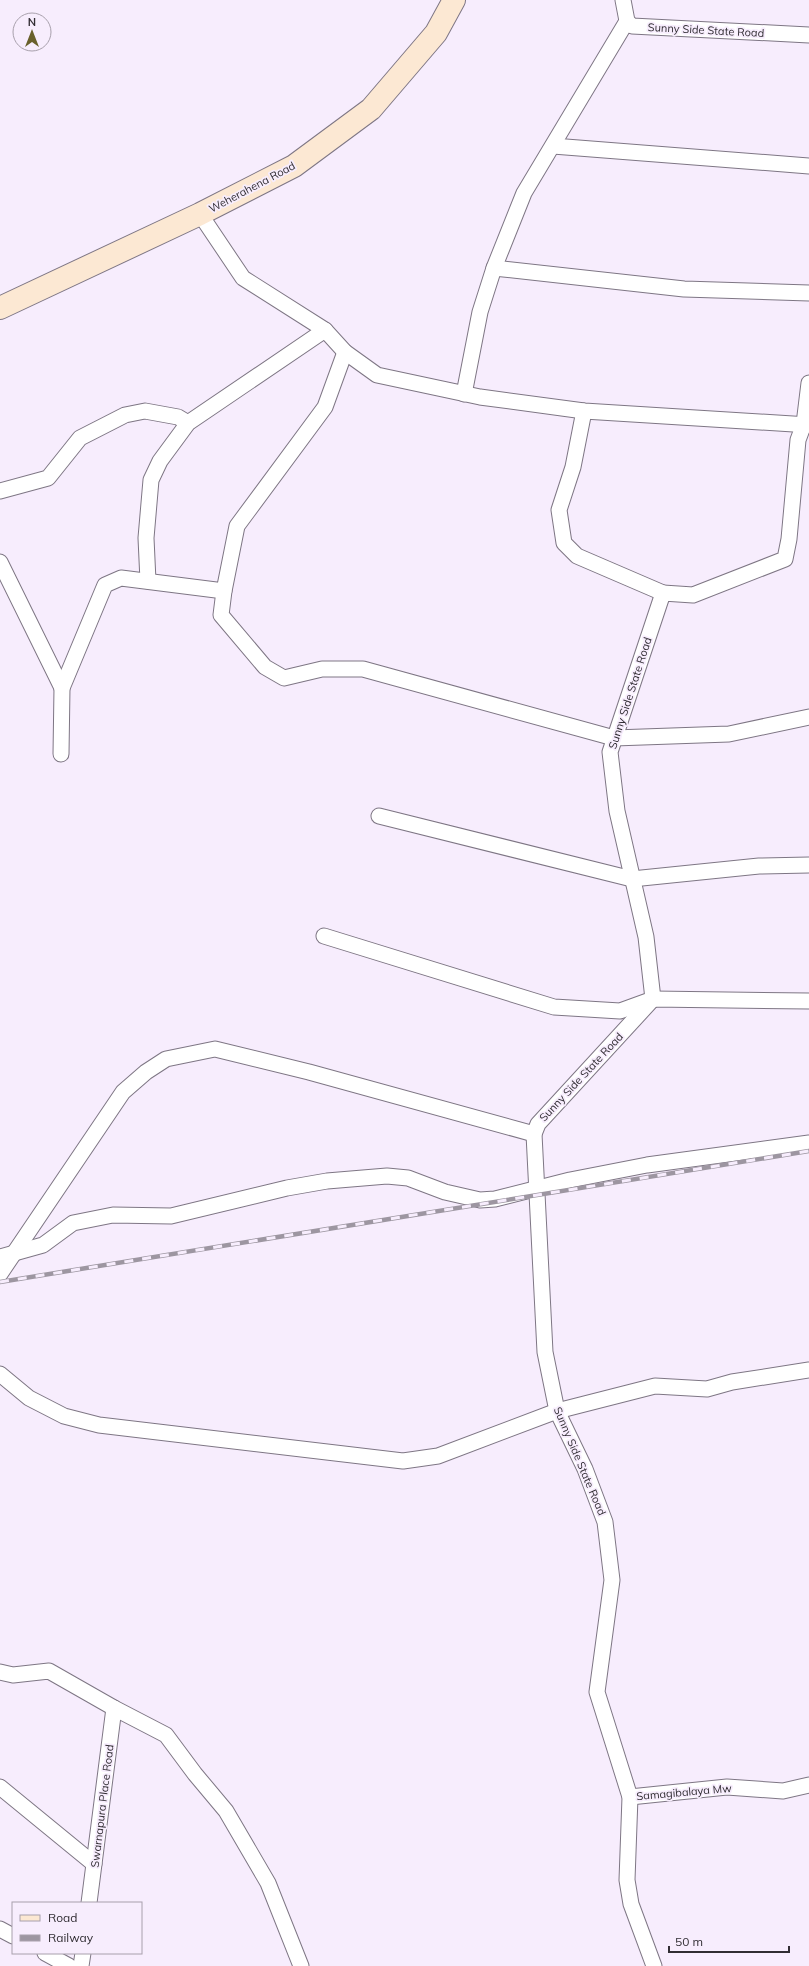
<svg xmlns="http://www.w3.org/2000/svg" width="809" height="1966" font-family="Mulish,sans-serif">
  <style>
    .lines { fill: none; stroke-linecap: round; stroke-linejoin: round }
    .minor-casing { stroke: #7e7684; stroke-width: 17 }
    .secondary-casing { stroke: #7e7684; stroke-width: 24 }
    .minor { stroke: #fff; stroke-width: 15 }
    .secondary { stroke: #fce8d3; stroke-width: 22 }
    .rail-casing { stroke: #9d96a1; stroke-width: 4.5 }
    .rail { stroke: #f7edfd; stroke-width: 3; stroke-dasharray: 9; stroke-linecap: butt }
    .labels { text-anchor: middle; stroke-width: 3.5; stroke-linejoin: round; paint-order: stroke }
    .street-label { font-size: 11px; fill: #312d33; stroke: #f7edfd }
  </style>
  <rect width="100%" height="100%" fill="#f7edfd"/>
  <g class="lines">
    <!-- minor casing -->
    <g class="minor-casing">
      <g id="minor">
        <path d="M623 0 627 21 632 26 809 35"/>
        <path d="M553 146 809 166"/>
        <path d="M200 214 243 278 325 330 345 352 377 375 480 397 584 411 809 425"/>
        <path d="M494 268 684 289 809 293"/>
        <path d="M345 352 325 407 237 526 224 591 221 615 265 667 284 678 322 669H363L614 738 729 734 809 717"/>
        <path d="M464 394 480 312 494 268 524 193 627 21"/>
        <path d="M584 411 573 467 559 510 564 543 577 556 663 593"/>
        <path d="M0 491 48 478 80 438 125 415 145 411 178 417 188 423"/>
        <path d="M0 562 62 688"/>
        <path d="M148 581 146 538 151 480 160 461 188 423 325 330"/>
        <path d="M61 754 62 688 105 585 121 578 224 591"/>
        <path d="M379 816 632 879 759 866 809 865"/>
        <path d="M324 936 554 1007 620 1011 653 999 809 1001"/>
        <path d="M0 1257 43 1245 73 1223 113 1215 171 1216 287 1188 327 1181 387 1176 408 1178 445 1192 480 1200 495 1199 570 1180 647 1165 809 1143"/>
        <path d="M0 1274 123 1092 146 1072 166 1059 215 1049 309 1072 534 1134"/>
        <path d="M0 1374 29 1398 64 1416 99 1425 403 1461 438 1456 557 1411 655 1386 707 1389 732 1382 809 1370"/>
        <path d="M0 1672 13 1675 49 1671 114 1708 166 1735 195 1774 226 1811 268 1883 301 1966"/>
        <path d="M0 1787 94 1864"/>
        <path d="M630 1797 727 1787 783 1791 809 1785"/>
        <path d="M89 1903 114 1708"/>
        <path d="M0 1929 13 1936"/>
        <path d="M45 1953 69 1966"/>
        <path d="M81 1966 83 1953"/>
        <path d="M654 1966 631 1904 627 1880 630 1797 597 1692 612 1580 605 1522 585 1469 557 1411 545 1352 534 1134 538 1124 653 999 646 937 617 811 610 752 663 593 693 595 785 559 789 539 798 440 804 424 809 383"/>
      </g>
    </g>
    <!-- secondary casing -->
    <g class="secondary-casing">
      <path id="secondary" d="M0 308 200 214 294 166 371 109 436 33 454 0"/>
    </g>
    <!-- minor -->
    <use href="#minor" class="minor"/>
    <!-- secondary -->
    <use href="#secondary" class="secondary"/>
    <!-- rail casing -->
    <g class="rail-casing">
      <path id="rail" d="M0 1282 809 1151"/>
    </g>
    <!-- rail -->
    <use href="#rail" class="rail"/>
  </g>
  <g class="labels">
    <!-- street labels -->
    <g class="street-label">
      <text transform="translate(706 30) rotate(3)" y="4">Sunny Side State Road</text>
      <text transform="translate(252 187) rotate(-28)" y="4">Weherahena Road</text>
      <text transform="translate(630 693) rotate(-72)" y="4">Sunny Side State Road</text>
      <text transform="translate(581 1077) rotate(-47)" y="4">Sunny Side State Road</text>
      <text transform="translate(580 1461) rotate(67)" y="4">Sunny Side State Road</text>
      <text transform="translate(684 1792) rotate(-5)" y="4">Samagibalaya Mw</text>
      <text transform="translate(102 1806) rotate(-83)" y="4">Swarnapura Place Road</text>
    </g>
  </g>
  <!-- legend -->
  <rect x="12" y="1902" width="130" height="52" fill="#f7edfd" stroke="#a8a0ac"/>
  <rect x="20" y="1915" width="20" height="6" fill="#fce8d3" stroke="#a8a0ac"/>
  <text x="48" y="1922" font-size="12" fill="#312d33">Road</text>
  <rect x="20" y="1935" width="20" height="6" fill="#9d96a1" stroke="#a8a0ac"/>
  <text x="48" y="1942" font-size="12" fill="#312d33">Railway</text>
  <!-- north arrow -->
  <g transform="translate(32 32)"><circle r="19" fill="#f7edfd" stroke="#a8a0ac"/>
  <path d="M0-3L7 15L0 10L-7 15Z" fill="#69602c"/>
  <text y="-6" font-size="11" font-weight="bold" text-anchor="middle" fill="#312d33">N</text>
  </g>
  <!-- scale -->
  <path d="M669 1946v6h120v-6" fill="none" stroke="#312d33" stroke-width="2"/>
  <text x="675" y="1946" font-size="12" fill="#312d33" stroke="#f7edfd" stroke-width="3" paint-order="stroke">50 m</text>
</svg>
